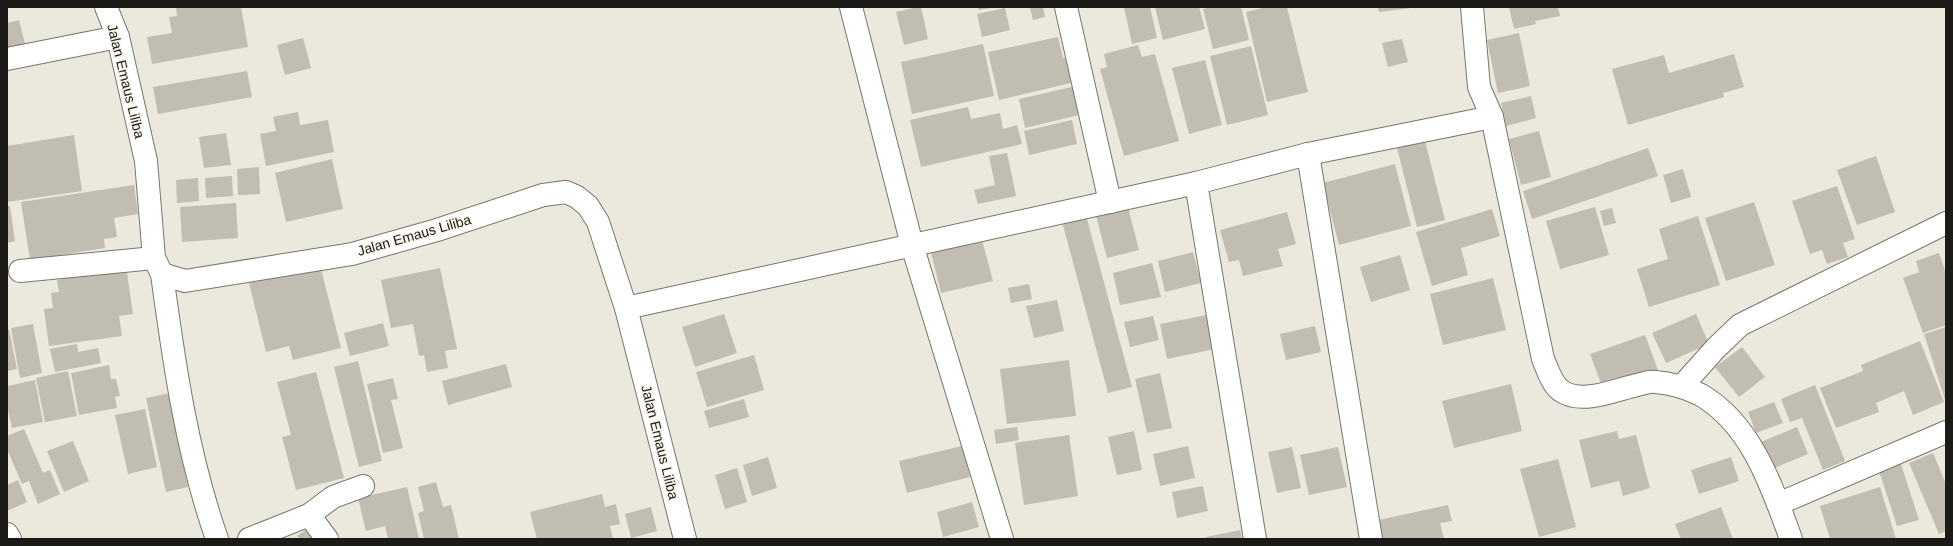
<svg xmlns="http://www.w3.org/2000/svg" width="1953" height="546" font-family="Arial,sans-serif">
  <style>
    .building { fill: #c1bdb3 }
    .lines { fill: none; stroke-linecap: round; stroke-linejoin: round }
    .minor-casing { stroke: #78756b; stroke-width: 24 }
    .minor { stroke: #fff; stroke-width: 22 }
    .labels { text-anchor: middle; stroke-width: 3; stroke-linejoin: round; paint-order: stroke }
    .street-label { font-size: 14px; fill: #1b1a16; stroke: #f9f5ea }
  </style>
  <rect width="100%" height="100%" fill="#ebe8dd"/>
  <!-- building -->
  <g class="building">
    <path d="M176 7H241L248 47 152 64 147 37 172 33 169 17 177 16Z"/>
    <path d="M918 7H921L928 39 904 45 896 12Z"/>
    <path d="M978 7H991V8L979 10Z"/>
    <path d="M1030 7H1043L1045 17 1033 20Z"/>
    <path d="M1124 7H1150L1157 38 1132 44Z"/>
    <path d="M1155 7H1199L1205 29 1163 40Z"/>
    <path d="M1212 7H1241L1249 40 1213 49 1203 9Z"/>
    <path d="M1267 7H1287L1308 92 1267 102 1246 12Z"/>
    <path d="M1378 7H1412V8L1379 12Z"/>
    <path d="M1509 7H1558L1560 16 1535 21 1536 24 1514 29Z"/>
    <path d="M1005 8 1010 30 982 37 977 14Z"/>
    <path d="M19 20 25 44 7 49V23Z"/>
    <path d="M1519 33 1530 86 1498 93 1487 40Z"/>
    <path d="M1058 37 1063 58 1069 57 1075 82 999 100 988 52Z"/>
    <path d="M303 38 311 68 285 75 277 45Z"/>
    <path d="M1402 39 1408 62 1388 67 1382 43Z"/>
    <path d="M983 44 994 96 912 114 901 62Z"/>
    <path d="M1138 45 1142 57 1155 54 1179 141 1124 156 1100 69 1107 67 1104 54Z"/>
    <path d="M1251 46 1268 115 1227 125 1210 56Z"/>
    <path d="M1734 54 1744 87 1723 93 1724 97 1628 125 1612 69 1664 55 1669 73Z"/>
    <path d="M1205 60 1222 125 1189 134 1172 68Z"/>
    <path d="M247 71 252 97 158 114 153 87Z"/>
    <path d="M1076 86 1083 114 1025 128 1019 99Z"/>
    <path d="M1531 96 1536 118 1506 126 1501 103Z"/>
    <path d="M968 107 971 119 1000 113 1003 129 1017 125 1022 144 921 167 910 120Z"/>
    <path d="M298 112 300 125 328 120 334 152 266 166 260 134 276 131 273 117Z"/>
    <path d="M1072 120 1077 144 1029 155 1024 131Z"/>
    <path d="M1539 131 1551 177 1521 185 1509 139Z"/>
    <path d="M226 133 231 165 204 168 199 137Z"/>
    <path d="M74 135 82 191 7 202V146Z"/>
    <path d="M1425 141 1445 220 1417 227 1397 148Z"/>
    <path d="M1648 148 1658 176 1532 219 1523 191Z"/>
    <path d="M1007 153 1016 196 978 204 974 190 995 185 989 156Z"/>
    <path d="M1876 156 1895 212 1857 225 1837 170Z"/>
    <path d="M332 159 343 209 286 222 275 173Z"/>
    <path d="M1395 164 1411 226 1339 245 1323 183Z"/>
    <path d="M259 167 260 194 238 195 237 169Z"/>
    <path d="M1683 169 1691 197 1671 203 1663 175Z"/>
    <path d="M232 176 233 196 206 198 205 178Z"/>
    <path d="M198 178 199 201 177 203 176 180Z"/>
    <path d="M134 185 138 214 114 218 117 237 104 239 105 248 30 260 21 202Z"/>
    <path d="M1837 186 1855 239 1843 243 1848 257 1827 264 1822 250 1810 254 1792 201Z"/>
    <path d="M1754 202 1775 265 1726 281 1705 218Z"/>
    <path d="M236 203 238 238 182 242 180 207Z"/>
    <path d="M1127 203 1139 250 1107 258 1095 212Z"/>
    <path d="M7 206H10L15 241 7 243Z"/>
    <path d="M1595 207 1609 255 1560 269 1546 221Z"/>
    <path d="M1084 208 1132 387 1108 393 1060 214Z"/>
    <path d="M1612 208 1616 223 1604 226 1600 211Z"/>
    <path d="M1492 209 1500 236 1461 248 1468 275 1432 286 1416 232Z"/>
    <path d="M1287 212 1296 244 1278 249 1283 266 1243 276 1239 260 1229 262 1220 230Z"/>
    <path d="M1698 216 1720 285 1649 307 1637 269 1668 259 1659 229Z"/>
    <path d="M981 236 993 281 941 293 930 248Z"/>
    <path d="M1193 252 1201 283 1165 292 1158 261Z"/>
    <path d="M1939 253 1946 273V325L1923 333 1903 278 1919 272 1916 261Z"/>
    <path d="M1400 255 1410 290 1371 302 1360 267Z"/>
    <path d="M1152 263 1161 297 1120 305 1113 273Z"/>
    <path d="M320 265 341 348 293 360 289 346 266 352 249 283Z"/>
    <path d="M126 266 133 314 119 316 122 336 49 346 44 309 53 308 51 293 59 292 57 280 63 279 62 275Z"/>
    <path d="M440 268 457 349 445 351 448 368 427 372 424 355 419 356 413 324 391 328 381 280Z"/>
    <path d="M1493 278 1506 330 1443 345 1430 294Z"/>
    <path d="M1029 284 1032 299 1011 303 1008 288Z"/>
    <path d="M1057 300 1064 331 1034 338 1026 306Z"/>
    <path d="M724 314 737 353 695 367 682 327Z"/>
    <path d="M1696 314 1709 344 1666 363 1652 333Z"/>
    <path d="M1207 315 1215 349 1167 359 1160 324Z"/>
    <path d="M1153 316 1159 340 1130 347 1124 322Z"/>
    <path d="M383 323 389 346 350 356 344 333Z"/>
    <path d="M33 324 42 373 20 378 11 328Z"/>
    <path d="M1315 326 1321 352 1286 360 1280 334Z"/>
    <path d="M1946 327V403L1924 334Z"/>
    <path d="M9 329 17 369 7 371V330Z"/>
    <path d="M1645 335 1658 370 1603 389 1590 354Z"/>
    <path d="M1920 341 1944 402 1913 415 1904 391 1876 403 1879 412 1836 428 1820 388 1863 371 1861 365Z"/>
    <path d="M77 344 78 352 98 348 101 363 55 372 50 349Z"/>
    <path d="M1742 347 1765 377 1739 397 1715 367Z"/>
    <path d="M754 355 764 390 707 407 696 372Z"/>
    <path d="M1069 360 1076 416 1007 424 1000 369Z"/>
    <path d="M358 361 382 461 359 467 334 367Z"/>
    <path d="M506 364 512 387 448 405 442 381Z"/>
    <path d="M109 365 111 379H116L120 396 115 397 117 408 79 415 71 373Z"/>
    <path d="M68 371 77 416 45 422 36 378Z"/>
    <path d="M316 372 344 478 296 490 282 437 291 435 277 382Z"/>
    <path d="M1160 373 1172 428 1147 433 1135 379Z"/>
    <path d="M393 378 398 399 391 400 403 448 383 453 367 384Z"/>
    <path d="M35 380 43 422 12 428 7 406V386Z"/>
    <path d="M1511 384 1522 431 1454 448 1442 401Z"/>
    <path d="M1815 385 1845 461 1823 470 1802 418 1790 422 1781 399Z"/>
    <path d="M170 393 179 431H176L188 487 166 492 146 398Z"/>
    <path d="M744 399 749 417 709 428 704 411Z"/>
    <path d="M1774 402 1783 423 1756 433 1748 412Z"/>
    <path d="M145 409 157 467 128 474 115 415Z"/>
    <path d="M1017 427 1019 440 996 444 994 430Z"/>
    <path d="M1797 427 1808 454 1772 469 1761 442Z"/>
    <path d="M24 429 43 473 50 470 60 494 38 504 29 481 22 484 7 449V436Z"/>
    <path d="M1134 431 1142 470 1117 475 1108 437Z"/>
    <path d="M1617 431 1619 439 1636 435 1650 488 1623 496 1619 481 1591 488 1579 440Z"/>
    <path d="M1069 435 1078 496 1024 505 1015 443Z"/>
    <path d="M73 441 89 481 64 492 47 451Z"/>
    <path d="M962 446 970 477 907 493 899 461Z"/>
    <path d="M1188 446 1195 478 1160 486 1153 454Z"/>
    <path d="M1292 447 1301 488 1277 493 1268 452Z"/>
    <path d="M1338 447 1347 487 1309 495 1300 455Z"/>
    <path d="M1933 453 1946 484V531L1939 534 1909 463Z"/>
    <path d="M768 457 777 488 752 496 743 465Z"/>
    <path d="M1731 457 1739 481 1699 494 1691 470Z"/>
    <path d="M1558 459 1576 527 1539 537 1520 469Z"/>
    <path d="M1900 461 1919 520 1897 526 1878 468Z"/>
    <path d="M737 468 747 502 725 509 715 475Z"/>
    <path d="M18 480 27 502 7 511V485Z"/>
    <path d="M436 482 443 507 451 505 459 539H424L418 513 424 511 418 487Z"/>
    <path d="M1203 486 1208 511 1177 518 1172 492Z"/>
    <path d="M407 487 419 539H388L385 526 366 531 358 498Z"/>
    <path d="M1880 487 1896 539H1830L1820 506Z"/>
    <path d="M602 494 605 507 616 504 620 524 610 526 613 539H537L530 512Z"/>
    <path d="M972 502 979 527 943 537 937 512Z"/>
    <path d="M1448 505 1452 521 1440 523 1444 539H1383L1379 520Z"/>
    <path d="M651 507 657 531 631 538 625 514Z"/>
    <path d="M1721 507 1733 539H1681L1675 524Z"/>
    <path d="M313 525 323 539H300L297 536Z"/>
    <path d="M1240 530 1242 539H1206V537Z"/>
  </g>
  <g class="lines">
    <!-- minor casing -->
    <g class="minor-casing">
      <g id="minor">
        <path d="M106 7 118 37 146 161 154 258 162 274 185 281 352 254 437 230 543 195 566 192 577 197 588 206 598 222 626 308 685 539"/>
        <path d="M851 7 912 245 1002 539"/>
        <path d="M1066 7 1110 202"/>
        <path d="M1472 7 1479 87 1492 117 1543 359C1548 370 1552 386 1563 392 1584 404 1615 390 1637 385 1642 384 1649 381 1655 382 1670 383 1687 388 1701 395 1752 425 1772 487 1791 539"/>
        <path d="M7 59 118 37"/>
        <path d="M1308 154 1371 539"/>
        <path d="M1196 183 1255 539"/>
        <path d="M20 271 154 258"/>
        <path d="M162 274C174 363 187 454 217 539"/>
        <path d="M626 308 1196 183 1308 154 1492 117"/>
        <path d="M1681 387 1716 348 1740 325 1946 223"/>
        <path d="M1778 504 1946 432"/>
        <path d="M309 515 327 539"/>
        <path d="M7 534 10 539"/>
        <path d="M249 539 309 515 333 497 363 486"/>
      </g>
    </g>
    <!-- minor -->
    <use href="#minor" class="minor"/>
  </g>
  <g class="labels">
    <!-- street labels -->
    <g class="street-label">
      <text transform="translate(126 81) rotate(76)" y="5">Jalan Emaus Liliba</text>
      <text transform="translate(414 235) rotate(-16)" y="5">Jalan Emaus Liliba</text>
      <text transform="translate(660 442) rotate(76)" y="5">Jalan Emaus Liliba</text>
    </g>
  </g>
  <!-- border -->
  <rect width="1953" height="546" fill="none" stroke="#1b1a16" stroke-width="16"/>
</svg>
